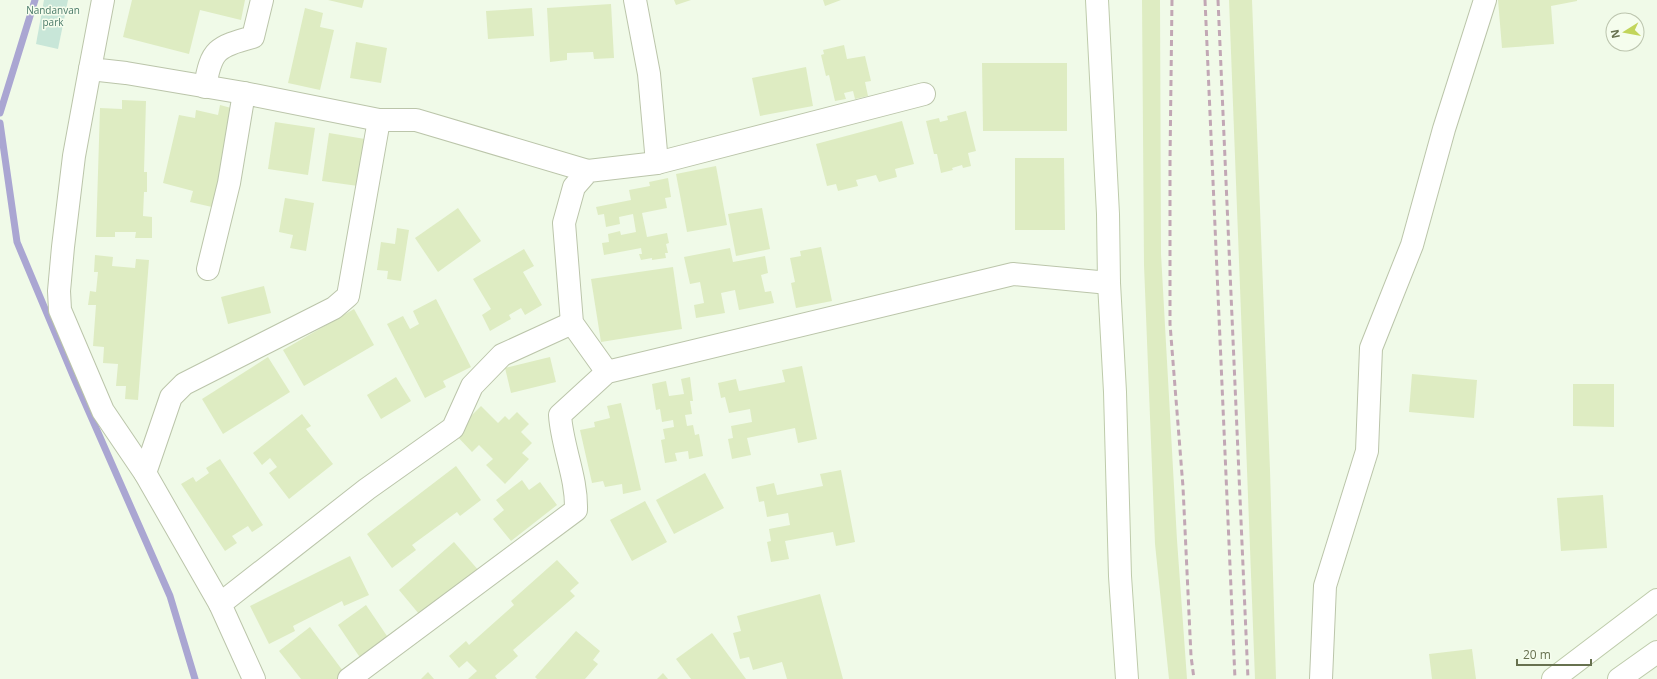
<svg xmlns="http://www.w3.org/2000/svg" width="1657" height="679" font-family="'Open Sans',sans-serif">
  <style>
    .green { fill: #c8e6d8 }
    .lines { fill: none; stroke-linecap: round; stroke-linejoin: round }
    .stream { stroke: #aaa6d2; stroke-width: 7 }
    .building { fill: #deecc2 }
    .minor-casing { stroke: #bbc5aa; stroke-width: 24 }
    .tertiary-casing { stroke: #bbc5aa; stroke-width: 24 }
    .secondary-casing { stroke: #becbab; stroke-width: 24 }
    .minor { stroke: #fff; stroke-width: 22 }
    .tertiary { stroke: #fff; stroke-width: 22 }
    .secondary { stroke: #fff; stroke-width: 22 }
    .rail { stroke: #c2a7b5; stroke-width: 3; stroke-dasharray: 6 4; stroke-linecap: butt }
    .labels { text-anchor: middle; stroke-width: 3; stroke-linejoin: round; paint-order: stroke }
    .park-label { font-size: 10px; fill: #4b7a69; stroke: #f5fded }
  </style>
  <rect width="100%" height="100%" fill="#f0fae8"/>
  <!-- green -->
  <path class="green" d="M44 0H68L58 49 36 44Z"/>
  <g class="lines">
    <!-- stream -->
    <g class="stream">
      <path d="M0 113 35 0"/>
      <path d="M0 123 17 242 74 378 170 596 195 679"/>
    </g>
  </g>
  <!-- building -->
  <g class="building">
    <path d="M132 0H245L241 20 200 10 189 54 123 37Z"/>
    <path d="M328 0H364L362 8Z"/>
    <path d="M674 0H691L676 5Z"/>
    <path d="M823 0H841L825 6Z"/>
    <path d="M1142 0H1160L1161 254 1177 540 1187 679H1169L1155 544 1144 265Z"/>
    <path d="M1229 0H1252L1270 470 1276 679H1255Z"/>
    <path d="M1498 0H1577V1L1551 6 1554 44 1502 48Z"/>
    <path d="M611 4 614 58 594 59 593 52 567 53V60L550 62 547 8Z"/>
    <path d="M305 8 323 13 320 27 334 30 320 90 288 83Z"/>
    <path d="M532 8 534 36 488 39 486 11Z"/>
    <path d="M356 42 387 48 381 83 350 78Z"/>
    <path d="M844 45 847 59 865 56 871 81 865 82 868 96 855 99 853 91 844 93 846 99 835 101 829 75 826 76 821 55 824 54 823 50Z"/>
    <path d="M982 63H1067V131H983Z"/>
    <path d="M806 67 813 106 760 116 752 78Z"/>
    <path d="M122 100 146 101 144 172H147V192H144L143 216 152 217V238H135L136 232H115V237H96L100 108 122 109Z"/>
    <path d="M220 105 235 109 212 207 190 202 193 191 163 183 179 115 195 118 196 110 218 115Z"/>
    <path d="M966 111 976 151 968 153 971 166 963 168 962 165 952 168 953 170 941 173 937 154H934L926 121 939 118 940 122 948 120 947 116Z"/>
    <path d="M902 121 914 164 895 169 897 177 879 182 876 175 856 180 858 186 838 191 836 184 827 186 816 144Z"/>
    <path d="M275 122 315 128 308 175 268 169Z"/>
    <path d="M329 133 365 139 358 186 322 181Z"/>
    <path d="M1015 158H1064L1065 230H1015Z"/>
    <path d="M716 166 727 225 687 232 676 174Z"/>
    <path d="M668 178 671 197 665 198 667 208 642 213 647 237 667 233 669 243 666 244 668 253H665L666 258 652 260V258L641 260 639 254H642L641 248 604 255 602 243 609 242 608 234 620 231 621 235 636 232 633 214 619 217 620 224 606 227 604 214 598 215 596 207 631 200 629 190 650 186 649 182Z"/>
    <path d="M285 198 314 203 306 251 290 248 293 235 279 232Z"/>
    <path d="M458 208 481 241 438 272 415 238Z"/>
    <path d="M762 208 770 249 736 256 728 214Z"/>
    <path d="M397 228 409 230 401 281 387 279 388 271 377 270 381 242 395 244Z"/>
    <path d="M821 247 832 301 796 308 791 283 795 282 790 258 801 256 800 251Z"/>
    <path d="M730 248 733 262 765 256 768 273 761 275 765 292 771 291 774 303 739 310 735 290 721 293 725 313 696 318 694 305 704 303 700 282 690 284 684 257Z"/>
    <path d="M524 249 534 266 523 272 542 305 525 315 521 308 509 315 511 319 490 331 482 315 491 309 473 279Z"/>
    <path d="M95 255 113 257 112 266 135 268 136 259 149 260 138 400 125 399 126 386H116L118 364 103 363 104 347 93 346 96 305H88L90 291 96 292 98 272H94Z"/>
    <path d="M673 267 682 329 601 342 591 279Z"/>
    <path d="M264 286 271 313 228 324 221 297Z"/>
    <path d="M436 299 471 367 443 381 446 387 425 398 387 324 403 316 410 329 419 324 413 311Z"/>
    <path d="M354 309 374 345 304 386 283 350Z"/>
    <path d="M268 357 290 392 223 434 202 399Z"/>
    <path d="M550 357 556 382 511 393 505 368Z"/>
    <path d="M802 366 817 439 798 443 795 428 747 438 751 455 732 459 728 439 733 438 731 426 752 422 750 409 729 413 725 397 721 398 718 383 736 379 739 391 785 382 782 370Z"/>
    <path d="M1412 374 1477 380 1474 418 1409 412Z"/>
    <path d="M396 377 411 401 381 419 367 395Z"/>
    <path d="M690 377 693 401H690L692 414 685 415 687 426 693 425 695 435 699 434 703 456 689 459 688 451 675 453 677 461 665 463 661 440 665 439 663 429 674 427 673 420 662 422 660 409 656 410 652 384 666 381 669 396 684 394 681 379Z"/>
    <path d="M1573 384H1614V427L1573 426Z"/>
    <path d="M621 403 641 490 623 494 622 484 605 487 603 481 592 483 580 430 595 427 594 422 610 418 607 406Z"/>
    <path d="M481 406 498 423 505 416 509 420 517 412 529 424 521 432 532 443 522 453 529 459 505 484 486 465 493 459 479 445 472 452 454 433Z"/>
    <path d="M302 414 311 426 306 429 333 464 289 499 269 473 277 467 270 458 262 465 253 453Z"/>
    <path d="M220 459 263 525 252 532 248 526 232 536 237 543 225 551 181 484 193 477 196 482 209 473 206 468Z"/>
    <path d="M456 466 481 500 460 516 457 512 412 545 416 550 392 568 367 534Z"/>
    <path d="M841 470 855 542 836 546 833 532 785 541 789 559 771 562 767 542 771 541 769 529 790 525 788 513 767 517 764 501 759 502 756 487 774 483 777 495 823 486 820 474Z"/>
    <path d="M705 473 724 508 674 534 656 500Z"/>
    <path d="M522 480 529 490 540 482 557 505 511 541 493 519 504 510 496 500Z"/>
    <path d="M1603 495 1607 548 1561 551 1557 498Z"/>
    <path d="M645 501 667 542 632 561 610 520Z"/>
    <path d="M454 542 479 571 424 620 399 590Z"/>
    <path d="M350 556 369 595 344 606 342 601 293 626 295 631 269 644 250 606Z"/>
    <path d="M557 560 579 583 570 591 575 596 513 650 518 656 495 676 497 679H468L477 671 467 661 459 668 449 656 466 641 469 645 514 605 511 601Z"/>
    <path d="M820 594 843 679H787L782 662 753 670 749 657 740 659 733 633 741 631 737 616Z"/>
    <path d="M366 605 389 639 361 659 338 625Z"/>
    <path d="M310 627 346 675 341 679H301L279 651Z"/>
    <path d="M576 631 600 651 593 660 598 664 585 679H537L535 677Z"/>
    <path d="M712 633 746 679H691L676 659Z"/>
    <path d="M1472 649 1476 679H1432L1429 654Z"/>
    <path d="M428 672 434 679H421Z"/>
    <path d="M663 673 668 679H657Z"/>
  </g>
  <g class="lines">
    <!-- minor casing -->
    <g class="minor-casing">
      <g id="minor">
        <path d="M103 0 90 69 126 73 244 93 379 120H416L588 171"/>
        <path d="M635 0 649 74 657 163"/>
        <path d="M90 69 74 156 63 247 59 291 60 310 103 411 145 473 220 604"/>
        <path d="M205 87C211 49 217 47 253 37L262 0"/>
        <path d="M208 269 229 183 244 93"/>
        <path d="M607 372 572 323 564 223 574 187 588 171 657 163 924 94"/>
        <path d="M145 473 171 397 184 384 334 308 348 296 379 120"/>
        <path d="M254 679 220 604 367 489 453 428 472 386 502 355 572 323"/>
        <path d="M1321 679 1325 586 1367 451 1371 348 1412 245 1444 129 1485 0"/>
      </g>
    </g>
    <!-- tertiary casing -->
    <g class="tertiary-casing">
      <path id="tertiary" d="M349 679 576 510C577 477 562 447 560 415L607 372 1013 274 1109 283"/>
    </g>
    <!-- secondary casing -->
    <g class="secondary-casing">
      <g id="secondary">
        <path d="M1097 0 1108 214 1109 283 1115 392 1120 576 1127 679"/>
        <path d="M1553 679 1657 600"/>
        <path d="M1619 679 1657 652"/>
      </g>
    </g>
    <!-- minor -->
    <use href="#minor" class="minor"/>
    <!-- tertiary -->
    <use href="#tertiary" class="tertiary"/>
    <!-- secondary -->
    <use href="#secondary" class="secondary"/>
    <!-- rail -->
    <g class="rail">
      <path d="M1172 0 1170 160V324L1183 487 1191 656 1194 679"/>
      <path d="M1205 0 1235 679"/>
      <path d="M1218 0 1248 679"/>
    </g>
  </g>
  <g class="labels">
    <!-- park labels -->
    <g class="park-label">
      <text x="53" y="14">Nandanvan<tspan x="53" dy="12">park</tspan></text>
    </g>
  </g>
  <!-- north arrow -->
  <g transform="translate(1625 32) rotate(259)"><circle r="19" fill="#f5fded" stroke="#bcc5ae"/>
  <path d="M0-3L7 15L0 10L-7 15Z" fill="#c2d55b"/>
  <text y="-6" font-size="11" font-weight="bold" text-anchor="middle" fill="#67714f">N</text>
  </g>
  <!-- scale -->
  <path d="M1517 659v6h74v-6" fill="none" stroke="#67714f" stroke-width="2"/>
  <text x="1523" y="659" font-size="12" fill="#67714f" stroke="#f5fded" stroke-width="3" paint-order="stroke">20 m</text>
</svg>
